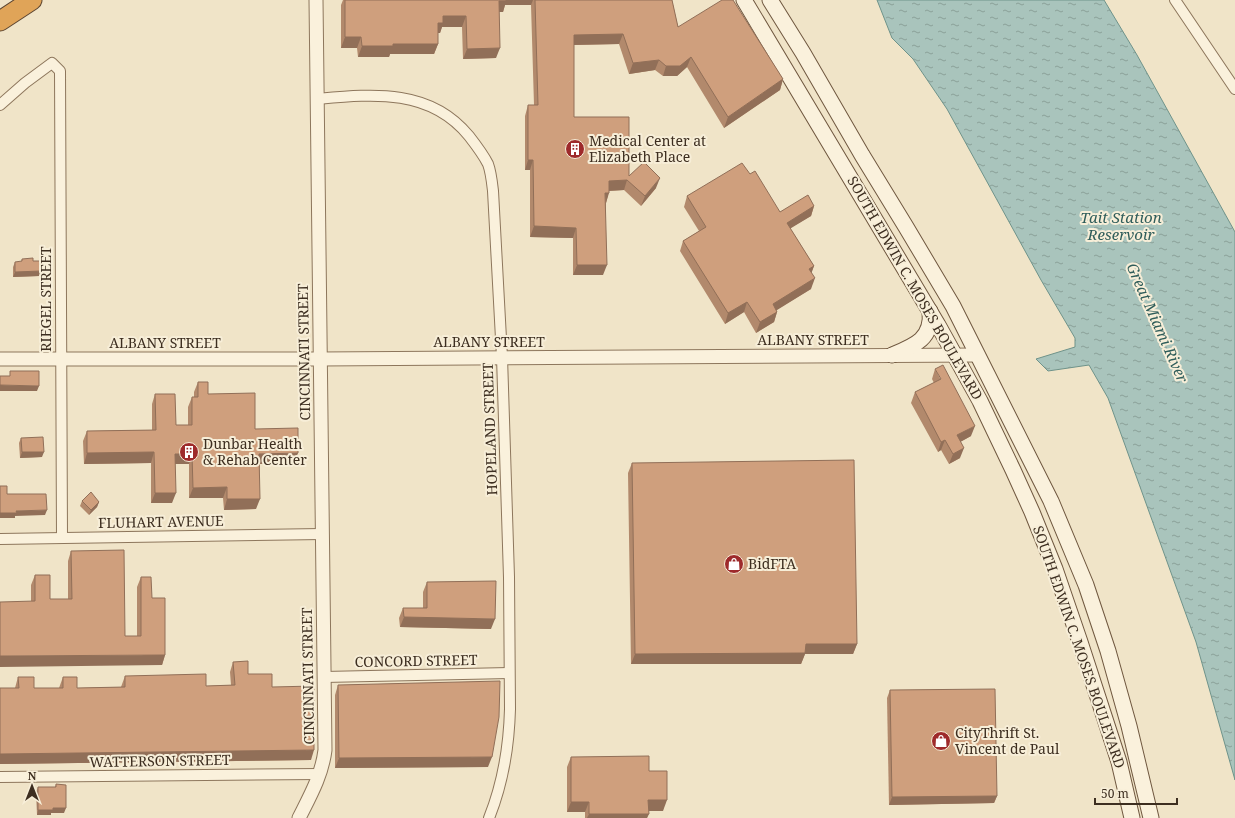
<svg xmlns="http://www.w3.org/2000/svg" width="1235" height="818" font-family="'Noto Serif',serif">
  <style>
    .water { fill: url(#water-ripples); stroke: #6f938a }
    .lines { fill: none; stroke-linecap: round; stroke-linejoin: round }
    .minor-casing { stroke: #8d765c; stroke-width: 12 }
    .tertiary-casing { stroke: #8d765c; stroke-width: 15 }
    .secondary-casing { stroke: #6f573f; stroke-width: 17 }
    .motorway-casing { stroke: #5b4430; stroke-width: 21 }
    .minor { stroke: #faf1dc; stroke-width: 10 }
    .tertiary { stroke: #faf1dc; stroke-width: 13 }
    .secondary { stroke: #faf1dc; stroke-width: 15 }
    .motorway { stroke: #e0a458; stroke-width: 19 }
    .wall { fill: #b2896c }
    .shaded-wall { fill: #916f58 }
    .building { fill: #cf9f7d; stroke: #916f58 }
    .labels { text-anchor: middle; stroke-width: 4; stroke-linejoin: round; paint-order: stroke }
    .poi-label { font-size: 14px; fill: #3d2e20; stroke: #f7eed8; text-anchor: start }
    .street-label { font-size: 14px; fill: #3d2e20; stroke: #f7eed8 }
    .water-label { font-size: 15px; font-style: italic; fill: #2f5d5a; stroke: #f7eed8 }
  </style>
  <defs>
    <pattern id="water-ripples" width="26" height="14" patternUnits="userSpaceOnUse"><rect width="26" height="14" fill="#a9c4bc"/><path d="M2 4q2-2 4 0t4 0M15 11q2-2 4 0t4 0" fill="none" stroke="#8ba098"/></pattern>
  </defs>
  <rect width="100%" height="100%" fill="#f0e4c8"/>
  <!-- water -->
  <path class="water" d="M877 0H1104L1137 55 1235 232V780L1196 642 1108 398 1089 365 1048 371 1036 359 1075 347V338L1041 280 947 109 913 59 892 38Z"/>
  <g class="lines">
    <!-- minor casing -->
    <g class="minor-casing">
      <g id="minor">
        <path d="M1175 0 1235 89"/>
        <path d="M317 99C373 94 430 88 469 136 476 145 483 154 488 164 491 172 492 182 493 191L502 357 509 577 510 709C509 747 503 783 489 818"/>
        <path d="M0 105 25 83 52 63 60 71 62 538"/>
        <path d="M0 539 322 534"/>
        <path d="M324 677 509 673"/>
        <path d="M0 777 320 774"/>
      </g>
    </g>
    <!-- tertiary casing -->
    <g class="tertiary-casing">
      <g id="tertiary">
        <path d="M0 359H320L978 355"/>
        <path d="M299 818C310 796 322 775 325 750L316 0"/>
      </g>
    </g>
    <!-- secondary casing -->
    <g class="secondary-casing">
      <g id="secondary">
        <path d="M744 0 938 325 980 401 1013 470 1032 512 1055 569 1080 642 1119 762 1132 818"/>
        <path d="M770 0 803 53 862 155 906 227 953 306 1051 501 1086 585 1108 651 1129 726 1151 818"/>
        <path d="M892 355C914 346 933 339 930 311"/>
      </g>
    </g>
    <!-- motorway casing -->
    <g class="motorway-casing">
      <path id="motorway" d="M0 21 32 0"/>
    </g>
    <!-- minor -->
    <use href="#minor" class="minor"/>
    <!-- tertiary -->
    <use href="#tertiary" class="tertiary"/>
    <!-- secondary -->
    <use href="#secondary" class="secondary"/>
    <!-- motorway -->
    <use href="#motorway" class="motorway"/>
  </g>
  <!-- wall -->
  <g class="wall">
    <path d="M343 0H672L678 27 783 79 780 90 724 128 687 67 677 76H663L655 70 629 74 619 44 574 45V117L629 176 656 188 641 206 624 190 609 191 606 203 603 275H573V238L530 237V170H525V116L528 105H534L531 5H505L503 12H499L496 58 463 59 462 27H442L440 33H438V44L434 54H390L389 57H358L357 48H341V5Z"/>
    <path d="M750 174 780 212 814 206 811 216 790 228 814 266 811 273V289L776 310 777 312 774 322 756 333 744 312 725 324 680 251 683 241 699 231 684 207 687 196Z"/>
    <path d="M22 259 33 261 39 276 13 277V267L15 262H21Z"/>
    <path d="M935 369 971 436 960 442V458L949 464 941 450 938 452 911 403 915 392 934 383 932 379Z"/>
    <path d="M198 382 208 394 255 429 294 463 260 464 256 509 224 510 223 498H189V464H175L172 503H151V463L84 464 83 441 87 431 152 430V404L155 394 176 425H188V407L192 397H194V392Z"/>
    <path d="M21 438 42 457 20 458 19 443Z"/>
    <path d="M632 463 857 644 853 654H805L801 664H631L628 473Z"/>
    <path d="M82 501 99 502 97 507 89 515 80 506Z"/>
    <path d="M71 551 125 636H137V587L141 577 152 598 165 655 162 665 31 601V585L35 575 50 599H68V561Z"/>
    <path d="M427 582 491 629 400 627 399 618 403 608H423V592Z"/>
    <path d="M233 662 248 674 272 687 311 760 0 764V688H15L18 677 34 688H59L63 677 77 688 121 687 125 676 206 686 231 685 230 672Z"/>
    <path d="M338 685 488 767 335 768V695Z"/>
    <path d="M890 690 997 796 994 803 889 805 887 698Z"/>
    <path d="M571 757 649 771 663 811H649L647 818H585V812H567V767Z"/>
    <path d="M56 784 64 813H51V815H37L36 792 38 787H55Z"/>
  </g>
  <!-- shaded-wall -->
  <g class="shaded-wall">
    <path d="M505 0H533L531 5H505L503 12H495L499 1Z"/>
    <path d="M443 16H466L462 27H442L440 33H434L438 23Z"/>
    <path d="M623 34 619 44 570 45 574 35Z"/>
    <path d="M345 37H361L357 48H341Z"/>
    <path d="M393 44H438L434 54H390L389 57H358L362 46Z"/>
    <path d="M500 48 496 58 463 59 467 49Z"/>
    <path d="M691 57 687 67 677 76H663L666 66Z"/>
    <path d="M659 60 655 70 629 74 633 63Z"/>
    <path d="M783 79 780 90 724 128 728 117Z"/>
    <path d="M528 160H533L530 170H525Z"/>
    <path d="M660 178 656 188 641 206 645 196Z"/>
    <path d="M627 180 624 190 606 191 609 181Z"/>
    <path d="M605 193H609L606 203Z"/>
    <path d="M814 206 811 216 783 233 787 223Z"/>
    <path d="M534 226 576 228 573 238 530 237Z"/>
    <path d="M577 265H607L603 275H573Z"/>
    <path d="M814 266 810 277 809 269Z"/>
    <path d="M41 271 39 276 13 277 15 272Z"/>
    <path d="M815 278 811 289 769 315 773 304Z"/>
    <path d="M747 302 744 312 725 324 728 313Z"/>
    <path d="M777 312 774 322 756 333 760 322Z"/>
    <path d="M0 385 39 386 37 391H0Z"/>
    <path d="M975 426 971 436 953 446 957 435Z"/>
    <path d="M945 440 941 450 938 452 941 442Z"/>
    <path d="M964 448 960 458 949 464 953 454Z"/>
    <path d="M22 452H44L42 457 20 458Z"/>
    <path d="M154 452 151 463 84 464 87 453Z"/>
    <path d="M298 453 294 463 256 464 259 454Z"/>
    <path d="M175 454H192L189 464H171Z"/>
    <path d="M227 487 223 498H189L193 488Z"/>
    <path d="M155 493H176L172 503H151Z"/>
    <path d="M227 499H260L256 509 224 510Z"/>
    <path d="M99 502 97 507 89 515 91 510Z"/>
    <path d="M47 510 45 515 15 516V518H0V513L16 511Z"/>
    <path d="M404 617 495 619 491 629 400 627Z"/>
    <path d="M806 644H857L853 654H805L801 664H631L635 654Z"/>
    <path d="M165 655 162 665 0 667V656Z"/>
    <path d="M314 750 311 760 0 764V754Z"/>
    <path d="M492 757 488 767 335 768 339 758Z"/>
    <path d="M997 796 994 803 889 805 892 797Z"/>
    <path d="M648 800H667L663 811H645Z"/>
    <path d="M571 802H589L585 812H567Z"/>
    <path d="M53 808H66L64 813H51V815H37L38 810Z"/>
    <path d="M589 814H649L647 818H587Z"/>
  </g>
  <!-- building -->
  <g class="building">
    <path d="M345 0H506V1H499L500 48 467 49 466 16H443V23H438V44H393V46H362L361 37H345Z"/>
    <path d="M535 0H672L678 27 722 0H733L783 79 728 117 691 57 680 66H666L659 60 633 63 623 34 574 35V117H629V176L644 162 660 178 645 196 627 180 609 181V193H605L607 265H577L576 228 534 226 533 160H528V105H538Z"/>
    <path d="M742 163 750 174 755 171 780 212 808 195 814 206 787 223 814 266 809 269 815 278 773 304 777 312 760 322 747 302 728 313 683 241 706 227 687 196Z"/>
    <path d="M33 258V261H40L41 271 15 272V262L22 261V259Z"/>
    <path d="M943 365 975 426 957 435 964 448 953 454 945 440 941 442 915 392 941 379 935 369Z"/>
    <path d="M10 371H39V386L0 385V376H10Z"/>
    <path d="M198 382H208V394L255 393V429L298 428V453L259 454 260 499H227V487L193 488 192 454H175L176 493H155L154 452 87 453V431L156 430 155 394H175L176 425H192V397H198Z"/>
    <path d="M43 437 44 452H22L21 438Z"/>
    <path d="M854 460 857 644H806L805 653 635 654 632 463Z"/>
    <path d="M0 486H7V494H46L47 510 16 511 17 513H0Z"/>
    <path d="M91 492 99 502 91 510 82 501Z"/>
    <path d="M124 550 125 636H141V577H151L152 598H165V655L0 656V602L35 601V575H50V599H72L71 551Z"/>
    <path d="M496 581 495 619 404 617 403 608H427V582Z"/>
    <path d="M248 661V674H272V687L314 686V750L0 754V688H19L18 677H34V688H63V677H77V688L125 687V676L206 674V686L235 685 233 662Z"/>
    <path d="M500 681 499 717 492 757 339 758 338 685Z"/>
    <path d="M995 689 997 796 892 797 890 690Z"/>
    <path d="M649 756V771H667V800H648L649 814H589V802H571V757Z"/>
    <path d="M56 784 66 785V808H53V810H38V787H56Z"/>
  </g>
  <!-- icons -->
  <defs>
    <g id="building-disc" transform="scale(1)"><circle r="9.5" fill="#9e2a2b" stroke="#f7eed8"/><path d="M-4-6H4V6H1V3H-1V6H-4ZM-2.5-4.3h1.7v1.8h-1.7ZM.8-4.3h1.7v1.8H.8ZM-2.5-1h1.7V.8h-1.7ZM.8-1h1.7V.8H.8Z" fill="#fff"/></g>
    <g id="shop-disc" transform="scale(1)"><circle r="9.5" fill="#9e2a2b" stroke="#f7eed8"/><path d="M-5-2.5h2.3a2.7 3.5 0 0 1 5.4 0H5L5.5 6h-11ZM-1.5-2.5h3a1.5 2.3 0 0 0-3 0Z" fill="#fff"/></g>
  </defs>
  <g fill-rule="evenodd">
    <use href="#building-disc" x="575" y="149"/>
    <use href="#building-disc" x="189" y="452"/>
    <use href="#shop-disc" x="734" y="564"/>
    <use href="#shop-disc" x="941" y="741"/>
  </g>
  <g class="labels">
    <!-- poi labels -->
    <g class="poi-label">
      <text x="589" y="146">Medical Center at<tspan x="589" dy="16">Elizabeth Place</tspan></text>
      <text x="203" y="449">Dunbar Health<tspan x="203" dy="16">&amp; Rehab Center</tspan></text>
      <text x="748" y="569">BidFTA</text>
      <text x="955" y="738">CityThrift St.<tspan x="955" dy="16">Vincent de Paul</tspan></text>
    </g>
    <!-- street labels -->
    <g class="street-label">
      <text transform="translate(915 288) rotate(60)" y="5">SOUTH EDWIN C. MOSES BOULEVARD</text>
      <text transform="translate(46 299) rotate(-90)" y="5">RIEGEL STREET</text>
      <text x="813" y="345">ALBANY STREET</text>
      <text x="489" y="347">ALBANY STREET</text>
      <text x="165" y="348">ALBANY STREET</text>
      <text transform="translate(304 352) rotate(-91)" y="5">CINCINNATI STREET</text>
      <text transform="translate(490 429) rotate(-92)" y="5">HOPELAND STREET</text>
      <text transform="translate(161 522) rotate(-1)" y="5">FLUHART AVENUE</text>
      <text transform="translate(1079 647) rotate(71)" y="5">SOUTH EDWIN C. MOSES BOULEVARD</text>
      <text transform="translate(416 661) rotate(-1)" y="5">CONCORD STREET</text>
      <text transform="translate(308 676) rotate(-91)" y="5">CINCINNATI STREET</text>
      <text transform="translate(160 761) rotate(-1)" y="5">WATTERSON STREET</text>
    </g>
    <!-- water labels -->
    <g class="water-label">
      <text x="1121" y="223">Tait Station<tspan x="1121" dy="17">Reservoir</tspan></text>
      <text transform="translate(1157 323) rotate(66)" y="5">Great Miami River</text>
    </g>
  </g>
  <!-- north arrow -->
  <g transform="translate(32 786)" stroke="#f7eed8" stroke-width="3" paint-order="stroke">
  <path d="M0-3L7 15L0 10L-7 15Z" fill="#3d2e20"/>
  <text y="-6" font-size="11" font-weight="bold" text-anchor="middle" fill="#3d2e20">N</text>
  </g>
  <!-- scale -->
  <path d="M1095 798v6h82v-6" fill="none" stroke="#3d2e20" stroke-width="2"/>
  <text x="1101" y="798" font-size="12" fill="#3d2e20" stroke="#f7eed8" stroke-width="3" paint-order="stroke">50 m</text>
</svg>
